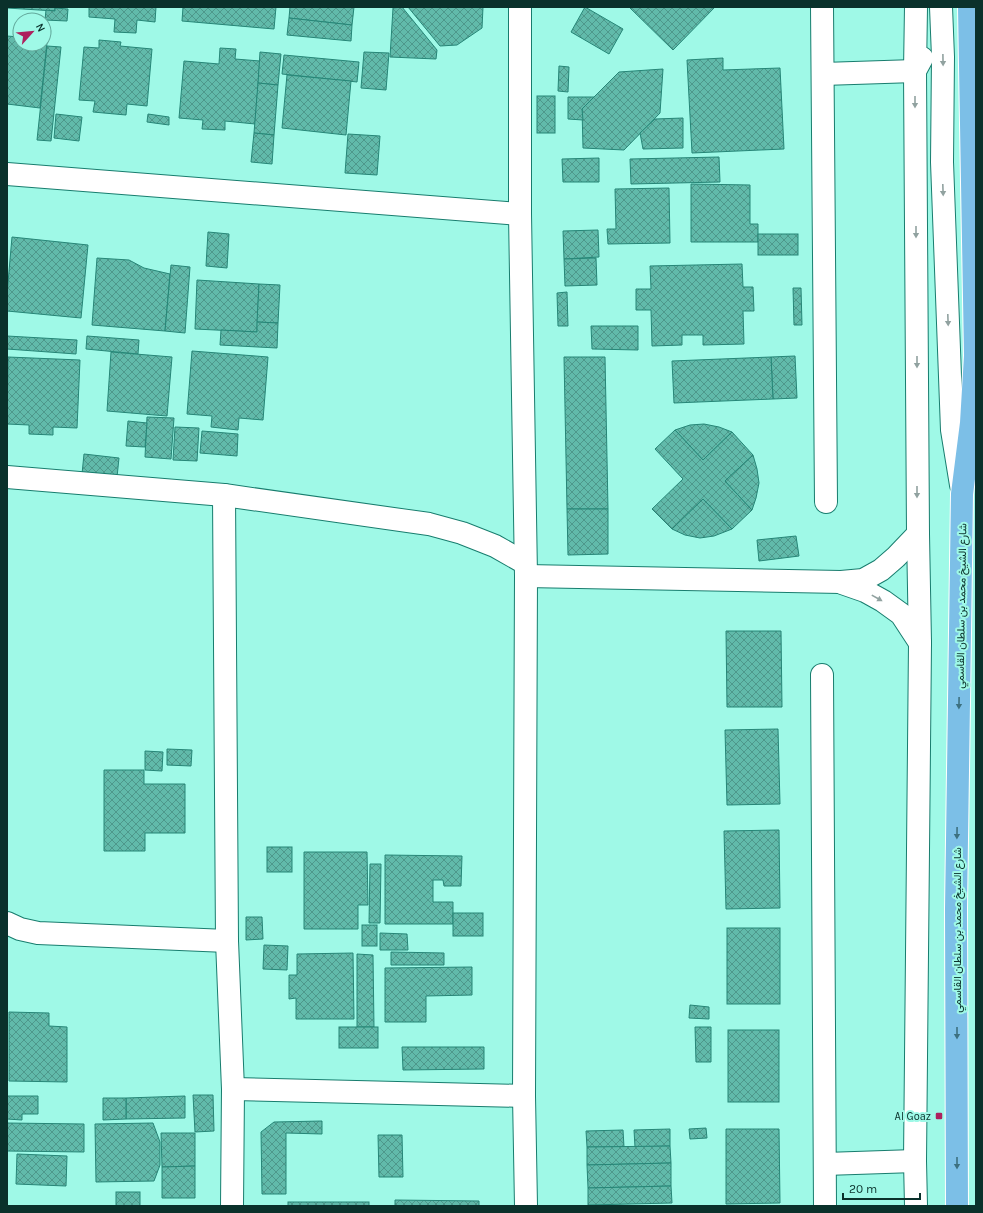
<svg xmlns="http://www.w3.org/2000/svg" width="983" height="1213" font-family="Karla,Vazirmatn,sans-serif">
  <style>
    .building { fill: url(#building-cross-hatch); stroke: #268677 }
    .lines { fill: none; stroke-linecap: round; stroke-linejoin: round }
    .minor-casing { stroke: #187d6e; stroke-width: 24 }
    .major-casing { stroke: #fff; stroke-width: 24 }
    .minor { stroke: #fff; stroke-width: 22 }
    .major { stroke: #7cbfe7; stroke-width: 22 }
    .oneway { fill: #91a2a0 }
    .oneway2 { fill: #3d7180 }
    .poi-dot { fill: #ad215e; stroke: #9ff9e7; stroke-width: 1.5 }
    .labels { text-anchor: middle; stroke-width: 4; stroke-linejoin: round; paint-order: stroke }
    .street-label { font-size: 11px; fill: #0a312b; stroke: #9ff9e7 }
    .poi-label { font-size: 11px; fill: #0a312b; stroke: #9ff9e7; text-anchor: end }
  </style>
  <defs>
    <pattern id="building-cross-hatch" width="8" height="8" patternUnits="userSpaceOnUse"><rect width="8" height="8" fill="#61baaa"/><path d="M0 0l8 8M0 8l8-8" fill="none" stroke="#4e988b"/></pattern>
  </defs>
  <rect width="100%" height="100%" fill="#9ff9e7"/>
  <!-- building -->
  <g class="building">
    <path d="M7 7H55V11L7 8Z"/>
    <path d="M89 7H156L155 22 137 20 136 33 114 32 115 19 89 17Z"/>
    <path d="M183 7H276L274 29 182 21Z"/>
    <path d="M290 7H354L352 25 289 18Z"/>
    <path d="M402 7 437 50 436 59 390 57 393 8Z"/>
    <path d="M408 7H483L482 28 457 45 440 46Z"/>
    <path d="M585 7 623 29 609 54 571 32Z"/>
    <path d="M629 7H715L673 50Z"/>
    <path d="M55 8 68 9 67 21 45 20 46 10 55 11Z"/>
    <path d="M289 18 352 25 351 41 287 35Z"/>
    <path d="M19 30 20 44H44V32L48 33 40 108 7 104V36L19 37Z"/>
    <path d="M99 40 121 42 120 46 152 49 147 106 127 104 126 115 93 112 95 101 79 100 84 47 99 48Z"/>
    <path d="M47 46 61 47 51 141 37 140Z"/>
    <path d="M220 48 236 49 235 59 260 61 255 124 225 121V130L202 129 203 120 179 118 184 61 219 64Z"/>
    <path d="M260 52 281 54 278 85 258 83Z"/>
    <path d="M364 52 389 53 386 90 361 88Z"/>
    <path d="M284 55 359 62 357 82 282 74Z"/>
    <path d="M723 58V70L780 68 784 149 692 153 687 60Z"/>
    <path d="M559 66 569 67 568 92 558 91Z"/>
    <path d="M663 69 660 113 624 150 583 148 582 109 619 72Z"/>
    <path d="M287 75 351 81 346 135 282 128Z"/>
    <path d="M258 83 278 85 274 135 254 133Z"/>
    <rect x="537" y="96" width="18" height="37"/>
    <path d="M568 97H594L582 109 583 120 568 119Z"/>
    <path d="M56 114 82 117 79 141 54 138Z"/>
    <path d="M148 114 169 117V125L147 122Z"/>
    <path d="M683 118V148L643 149 640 133 655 119Z"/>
    <path d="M254 133 274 135 272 164 251 162Z"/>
    <path d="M348 134 380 136 377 175 345 173Z"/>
    <path d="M719 157 720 182 631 184 630 159Z"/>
    <path d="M599 158V182H563L562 159Z"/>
    <path d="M691 184 750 185V224H758V242H691Z"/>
    <path d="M669 188 670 243 608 244 607 229H616L615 189Z"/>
    <path d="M598 230 599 257 564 259 563 231Z"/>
    <path d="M208 232 229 234 227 268 206 266Z"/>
    <rect x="758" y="234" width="40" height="21"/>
    <path d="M12 237 88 245 81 318 7 311V294Z"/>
    <path d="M97 258 129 260 144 268 170 274 165 331 92 325Z"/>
    <path d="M596 258 597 285 565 286 564 259Z"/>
    <path d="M742 264 743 287H753L754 311H743L744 344 703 345V335H682V345L652 346 651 310H636V289H651L650 266Z"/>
    <path d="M171 265 190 267 185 333 165 331Z"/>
    <path d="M197 280 259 284 257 332 195 329Z"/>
    <path d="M259 284 280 285 278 323 257 322Z"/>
    <path d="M793 288H801L802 325H794Z"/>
    <path d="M567 292 568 326H558L557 293Z"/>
    <path d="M257 322 278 323 277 348 220 345 221 330 257 332Z"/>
    <path d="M591 326H638V350L592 349Z"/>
    <path d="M7 336 77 340 76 354 7 349Z"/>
    <path d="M87 336 139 340 138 354 86 349Z"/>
    <path d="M192 351 268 357 263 420 239 418 238 430 211 427 212 416 187 414Z"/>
    <path d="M111 352 172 357 167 416 107 411Z"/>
    <path d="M795 356 797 398 773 399 771 357Z"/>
    <path d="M8 357 80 360 77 428 53 427V435L29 434V425L7 424Z"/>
    <path d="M564 357H605L608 509H567Z"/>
    <path d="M771 357 773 399 674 403 672 361Z"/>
    <path d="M147 417 174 418 171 459 145 457Z"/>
    <path d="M128 421 147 423 145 447 126 446Z"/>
    <path d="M704 424 719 427 732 432 703 460 675 430 690 425Z"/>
    <path d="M175 427 199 428 197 461 173 460Z"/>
    <path d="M675 430 703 460 732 432 753 455 725 481 752 510 732 529 703 499 672 529 652 509 683 479 655 449Z"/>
    <path d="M202 431 238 434 237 456 200 453Z"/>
    <path d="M84 454 119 458 117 477 82 474Z"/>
    <path d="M753 455 757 469 759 483 756 498 752 510 725 481Z"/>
    <path d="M703 499 732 529 714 536 700 538 685 535 672 529Z"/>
    <path d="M567 509H608V554L568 555Z"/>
    <path d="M796 536 799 556 759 561 757 540Z"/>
    <path d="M726 631H781L782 707H727Z"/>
    <path d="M778 729 780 804 727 805 725 730Z"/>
    <path d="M167 749 192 750 191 766 167 765Z"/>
    <path d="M145 751 163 752 162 771 145 770Z"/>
    <path d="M104 770H144V784H185V833H145V851H104Z"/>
    <path d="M779 830 780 908 726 909 724 831Z"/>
    <rect x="267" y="847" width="25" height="25"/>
    <path d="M304 852H367L368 905H358V929H304Z"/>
    <path d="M385 855 462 856 461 886H444L443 880H433V902H453V924H385Z"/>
    <path d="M370 864H381L380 923H369Z"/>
    <rect x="453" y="913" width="30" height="23"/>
    <path d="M246 917H262L263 939 246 940Z"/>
    <rect x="362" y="925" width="15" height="21"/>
    <rect x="727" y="928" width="53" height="76"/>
    <path d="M380 933 407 934 408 950H380Z"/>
    <path d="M264 945 288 946 287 970 263 969Z"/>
    <path d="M391 952 444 953V965H391Z"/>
    <path d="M353 953 354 1019H296V998L289 999V975H297V954Z"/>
    <path d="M357 954 373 955 374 1027H357Z"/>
    <path d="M472 967V995L426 996V1022H385V968Z"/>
    <path d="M690 1005 709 1007V1019L689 1018Z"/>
    <path d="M9 1012 49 1013V1026L67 1027V1082L9 1081Z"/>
    <rect x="339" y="1027" width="39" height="21"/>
    <path d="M695 1027H711V1062H696Z"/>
    <rect x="728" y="1030" width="51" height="72"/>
    <path d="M402 1047H484V1069L403 1070Z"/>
    <path d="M193 1095H213L214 1131 195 1132Z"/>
    <path d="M7 1096H38V1114H22V1120L7 1119Z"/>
    <path d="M185 1096V1118L126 1119V1098Z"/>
    <path d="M103 1098H126V1119L103 1120Z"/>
    <path d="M322 1121V1134L286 1133V1194H262L261 1132 274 1122Z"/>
    <path d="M7 1123 84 1124V1152L7 1151Z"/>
    <path d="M153 1123 160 1142V1165L154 1181 96 1182 95 1124Z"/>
    <path d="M706 1128 707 1138 690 1139 689 1129Z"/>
    <path d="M670 1129V1146L635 1147 634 1130Z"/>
    <path d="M726 1129H779L780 1203 726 1204Z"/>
    <path d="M623 1130 624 1147H587L586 1131Z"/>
    <path d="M161 1133H195V1166L162 1167Z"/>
    <path d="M378 1135H402L403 1177H379Z"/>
    <path d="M670 1146 671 1163 587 1165V1147Z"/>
    <path d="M17 1154 67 1156 66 1186 16 1184Z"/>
    <path d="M671 1163V1186L588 1188 587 1165Z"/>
    <path d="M195 1166V1198H162V1167Z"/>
    <path d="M671 1186 672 1203 588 1205V1188Z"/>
    <rect x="116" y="1192" width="24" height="14"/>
    <path d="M395 1200 479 1201V1206H395Z"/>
    <rect x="288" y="1202" width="81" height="4"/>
  </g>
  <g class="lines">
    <!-- minor casing -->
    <g class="minor-casing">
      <g id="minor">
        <path d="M520 7V214L526 576 524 1096 526 1206"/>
        <path d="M822 7 826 502"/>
        <path d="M916 7 915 71 918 534 920 643 915 1161 916 1206"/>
        <path d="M941 7 943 57 942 162 952 430 961 485"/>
        <path d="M823 74 915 71 922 58"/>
        <path d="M7 174 520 214"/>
        <path d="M7 477 224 495 429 524 462 533 495 546 525 563"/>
        <path d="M224 495 227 941 233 1089 232 1206"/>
        <path d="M526 576 841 582 863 580 881 570 896 557 918 534"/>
        <path d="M842 583 865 591 883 601 901 614 920 643"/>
        <path d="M822 675 825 1206"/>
        <path d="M7 923 20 929 38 933 227 941"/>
        <path d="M233 1089 524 1096"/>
        <path d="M825 1164 915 1161"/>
      </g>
    </g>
    <!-- major casing -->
    <g class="major-casing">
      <path id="major" d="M957 1206 956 909 962 494 971 423 975 356 969 7"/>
    </g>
    <!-- minor -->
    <use href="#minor" class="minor"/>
    <!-- major -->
    <use href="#major" class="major"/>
  </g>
  <!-- one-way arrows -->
  <defs><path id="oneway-solid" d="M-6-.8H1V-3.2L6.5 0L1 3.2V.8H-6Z"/></defs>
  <g class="oneway">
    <use href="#oneway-solid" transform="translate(943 60) rotate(89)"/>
    <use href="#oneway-solid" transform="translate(915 102) rotate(90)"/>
    <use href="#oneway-solid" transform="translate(943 190) rotate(88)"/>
    <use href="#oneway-solid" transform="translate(916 232) rotate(90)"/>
    <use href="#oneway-solid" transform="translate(948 320) rotate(88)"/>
    <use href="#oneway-solid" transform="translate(917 362) rotate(90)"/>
    <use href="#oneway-solid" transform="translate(917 492) rotate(90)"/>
    <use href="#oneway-solid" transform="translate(877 598) rotate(29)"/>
  </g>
  <g class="oneway2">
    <use href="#oneway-solid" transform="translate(959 703) rotate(91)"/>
    <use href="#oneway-solid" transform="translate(957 833) rotate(91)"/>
    <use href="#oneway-solid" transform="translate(957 1033) rotate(90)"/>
    <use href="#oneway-solid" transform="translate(957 1163) rotate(90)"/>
  </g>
  <!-- markers -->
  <rect class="poi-dot" x="935" y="1112" width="8" height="8" rx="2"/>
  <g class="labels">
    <!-- street labels -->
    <g class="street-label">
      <text transform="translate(961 606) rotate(-89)" y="4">شارع الشيخ محمد بن سلطان القاسمي</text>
      <text transform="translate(957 930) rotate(-90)" y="4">شارع الشيخ محمد بن سلطان القاسمي</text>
    </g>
    <!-- poi labels -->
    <g class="poi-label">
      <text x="931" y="1120">Al Goaz</text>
    </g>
  </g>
  <!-- border -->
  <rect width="983" height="1213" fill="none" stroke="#0a312b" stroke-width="16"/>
  <!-- north arrow -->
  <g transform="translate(32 32) rotate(63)"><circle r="19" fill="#9ff9e7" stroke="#63a99c"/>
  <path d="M0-3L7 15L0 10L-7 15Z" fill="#ad215e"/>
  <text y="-6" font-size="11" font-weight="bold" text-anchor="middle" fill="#0a312b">N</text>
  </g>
  <!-- scale -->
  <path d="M843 1193v6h77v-6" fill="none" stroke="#0a312b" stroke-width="2"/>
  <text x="849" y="1193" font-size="12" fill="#0a312b" stroke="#9ff9e7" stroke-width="3" paint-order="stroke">20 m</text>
</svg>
